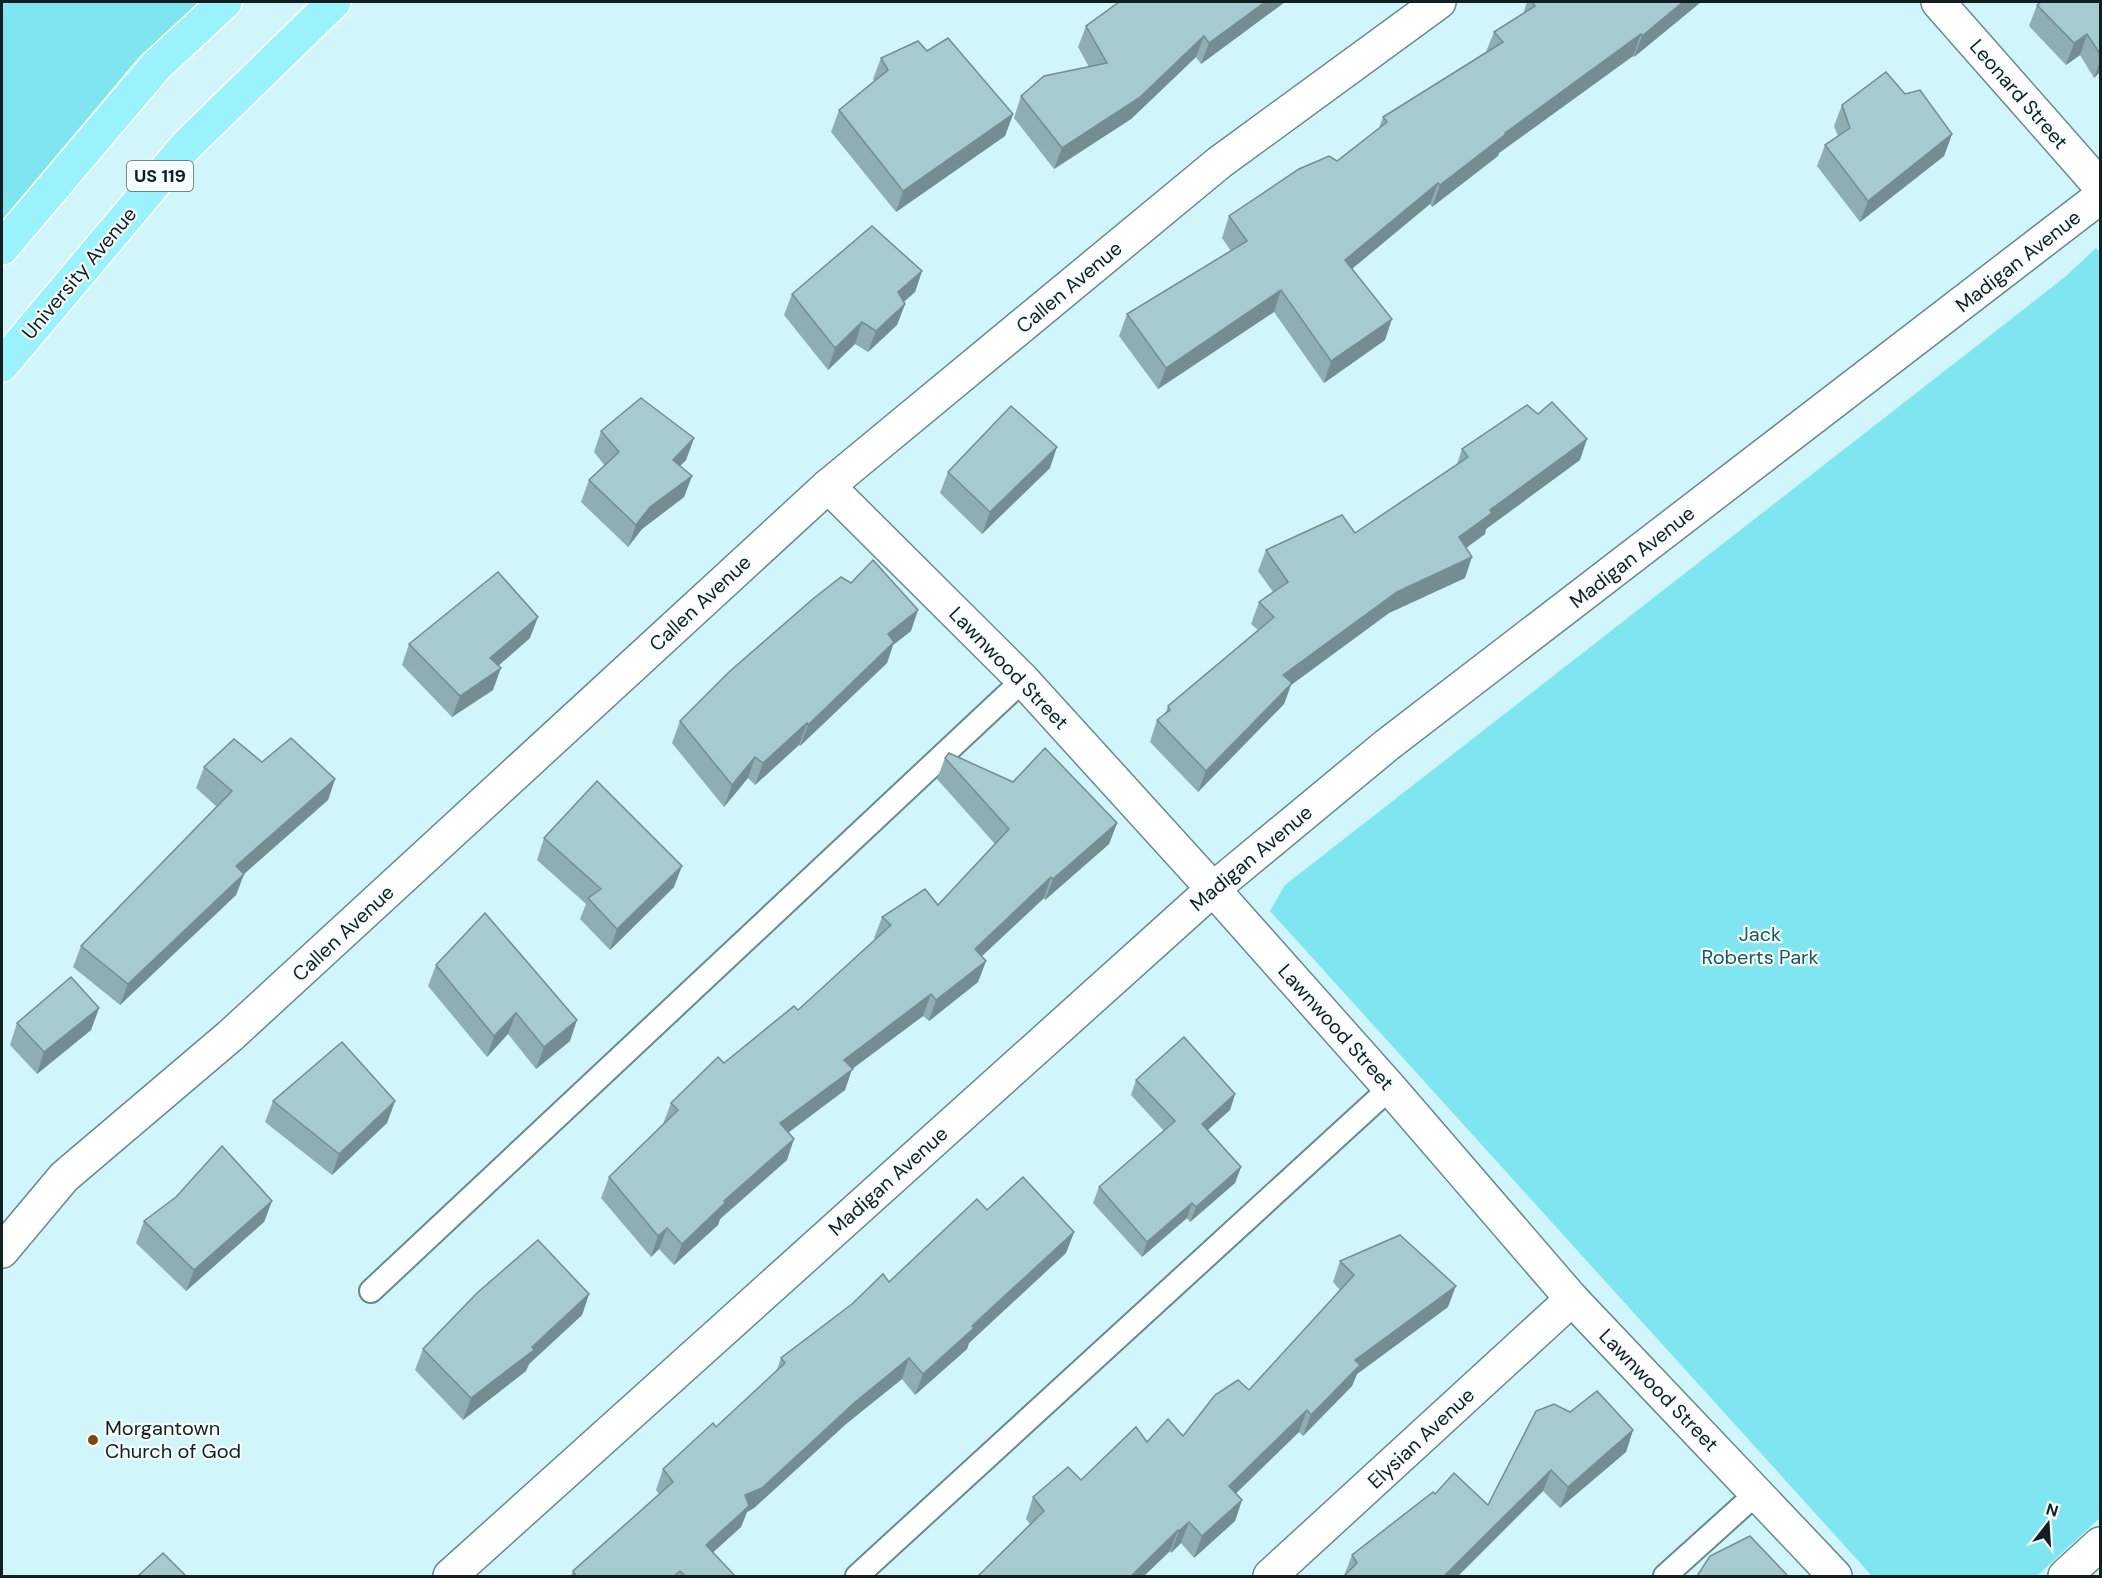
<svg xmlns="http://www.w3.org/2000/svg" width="2102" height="1578" font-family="'DM Sans',sans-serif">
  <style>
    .green { fill: #7ee5f1 }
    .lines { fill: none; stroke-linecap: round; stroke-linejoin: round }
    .service-casing { stroke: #678a8e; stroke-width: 26 }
    .minor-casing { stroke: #678a8e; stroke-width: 36 }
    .primary-casing { stroke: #fff; stroke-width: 36 }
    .service { stroke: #fff; stroke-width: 22 }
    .minor { stroke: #fff; stroke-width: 33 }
    .primary { stroke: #9af2fd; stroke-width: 33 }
    .wall { fill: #8eaeb2 }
    .shaded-wall { fill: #748d91 }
    .building { fill: #a5cacf; stroke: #748d91; stroke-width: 1.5 }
    .poi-dot { fill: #85460b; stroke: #f5fdfe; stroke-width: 2 }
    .labels { text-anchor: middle; stroke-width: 4.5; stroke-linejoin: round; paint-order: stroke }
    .shield { fill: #f5fdfe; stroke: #556263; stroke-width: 1.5 }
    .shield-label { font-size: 18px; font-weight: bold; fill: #111f21 }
    .street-label { font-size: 20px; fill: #111f21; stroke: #f5fdfe }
    .park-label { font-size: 20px; fill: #1b565c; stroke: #f5fdfe }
    .poi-label { font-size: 20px; fill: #111f21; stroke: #f5fdfe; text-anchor: start }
  </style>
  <rect width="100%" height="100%" fill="#d0f6fb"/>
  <!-- green -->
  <g class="green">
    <path d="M2 2H208L138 58 2 220Z"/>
    <path d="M2096 248 2100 252V1518L2037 1576H1872L1270 911 1285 885 2065 277Z"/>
  </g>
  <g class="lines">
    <!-- service casing -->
    <g class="service-casing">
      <g id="service">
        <path d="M371 1291 1023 680"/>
        <path d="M857 1576 1390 1088"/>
        <path d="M1665 1576 1757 1493"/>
      </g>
    </g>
    <!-- minor casing -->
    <g class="minor-casing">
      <g id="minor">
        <path d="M1938 2 2100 186"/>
        <path d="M828 486 1023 680 1213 889 1390 1088 1572 1299 1835 1576"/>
        <path d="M2 1251 64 1177 230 1036 828 486 1220 162 1439 2"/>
        <path d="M450 1576 1213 889 1387 745 2100 197"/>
        <path d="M1270 1576 1572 1299"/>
        <path d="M2065 1576 2100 1544"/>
      </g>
    </g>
    <!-- primary casing -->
    <g class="primary-casing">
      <g id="primary">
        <path d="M2 248 156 66 225 2"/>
        <path d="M2 365 186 146 334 2"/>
      </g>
    </g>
    <!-- service -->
    <use href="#service" class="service"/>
    <!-- minor -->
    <use href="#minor" class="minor"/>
    <!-- primary -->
    <use href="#primary" class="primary"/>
  </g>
  <!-- wall -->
  <g class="wall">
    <path d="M1285 2 1201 64 1196 57 1131 119 1054 169 1014 118 1021 96 1089 67 1078 47 1086 26Z"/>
    <path d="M1527 2H1701L1634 57 1633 56 1499 153 1498 156 1432 207 1430 204 1352 269 1385 340 1324 383 1274 312 1158 389 1119 336 1127 314 1231 251 1222 238 1229 216 1337 161 1379 128 1383 117 1486 52 1494 32 1523 14Z"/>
    <path d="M2038 2H2100V72L2094 78 2080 55 2066 65 2029 26 2037 5 2039 3Z"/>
    <path d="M927 51 1013 114 1005 136 896 212 831 132 839 110 874 81 873 79 881 58Z"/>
    <path d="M1905 94 1952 134 1944 156 1860 222 1817 166 1825 145 1838 136 1834 126 1842 105Z"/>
    <path d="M922 271 915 292 904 302 905 304 897 325 868 352 855 344 828 370 784 315 792 294Z"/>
    <path d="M601 431 694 438 686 460 680 466 692 476 684 497 642 529 628 547 581 502 589 480 605 466 594 452Z"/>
    <path d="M1462 449 1580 460 1486 529 1485 534 1466 548 1465 578 1389 613 1291 685 1284 704 1198 792 1150 742 1157 720 1165 714 1168 706 1258 630 1251 624 1259 602 1273 592 1258 571 1266 550 1355 533 1457 464Z"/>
    <path d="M1050 468 982 534 940 493 948 472Z"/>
    <path d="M911 631 893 645 887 663 800 746 799 745 755 785 748 778 724 807 672 743 680 721Z"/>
    <path d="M530 638 498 666 493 690 452 717 402 665 409 644Z"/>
    <path d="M945 758 1117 823 1109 844 1045 900 1044 898 982 956 986 961 978 982 929 1021 923 1016 852 1069 845 1090 788 1132 787 1160 720 1219 718 1225 674 1265 659 1249 651 1257 601 1198 609 1177 663 1124 671 1103 798 1010 876 939 874 938 882 917 938 905 995 844 937 779Z"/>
    <path d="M262 762 335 779 328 800 244 874 236 895 120 1005 73 967 81 946 217 807 196 788 204 767Z"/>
    <path d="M544 838 674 887 610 950 580 919 586 904 537 860Z"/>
    <path d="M436 965 570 1041 536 1069 508 1034 487 1057 428 986Z"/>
    <path d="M99 1008 91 1030 37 1074 10 1045 17 1023Z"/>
    <path d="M1136 1080 1235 1094 1230 1110 1208 1130 1241 1167 1235 1183 1190 1222 1187 1218 1142 1257 1093 1203 1099 1187 1164 1131 1131 1095Z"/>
    <path d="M273 1101H395L387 1123 332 1175 265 1122Z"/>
    <path d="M272 1201 264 1222 186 1291 136 1243 144 1221Z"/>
    <path d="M987 1210 1074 1232 1066 1253 969 1343 967 1349 915 1395 902 1379 846 1424 754 1508 747 1512 741 1527 713 1552 735 1576H571L573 1571 659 1494 656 1490 663 1469 716 1427 776 1372 781 1358 889 1282Z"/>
    <path d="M1340 1261 1448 1307 1357 1374 1352 1386 1303 1436 1299 1432 1236 1493 1242 1500 1235 1521 1194 1558 1181 1543 1171 1553 1170 1551 1144 1576H978L1030 1524 1026 1519 1033 1497 1081 1480 1147 1442 1183 1436 1249 1390 1340 1290 1333 1282Z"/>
    <path d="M589 1294 582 1315 529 1364 526 1371 463 1420 415 1370 423 1349Z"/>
    <path d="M1570 1412 1633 1430 1626 1452 1560 1508 1543 1491 1458 1576H1344L1352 1555 1435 1494 1488 1505Z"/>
  </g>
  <!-- shaded-wall -->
  <g class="shaded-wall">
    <path d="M1265 2H1285L1201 64 1209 43Z"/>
    <path d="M1683 2H1701L1634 57 1642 36Z"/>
    <path d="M1641 34 1633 56 1499 153 1498 156 1432 207 1440 185 1505 133Z"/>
    <path d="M2087 34 2080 55 2066 65 2074 43Z"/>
    <path d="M1204 36 1196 57 1131 119 1054 169 1062 148Z"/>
    <path d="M2100 61V72L2094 78Z"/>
    <path d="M1013 114 1005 136 896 212 903 191Z"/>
    <path d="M1952 134 1944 156 1860 222 1868 201Z"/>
    <path d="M1438 183 1430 204 1337 281 1345 260Z"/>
    <path d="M922 271 915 292 890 313 898 292Z"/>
    <path d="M1281 290 1274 312 1158 389 1166 368Z"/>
    <path d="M905 304 897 325 868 352 876 331Z"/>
    <path d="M1392 319 1385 340 1324 383 1331 361Z"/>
    <path d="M862 322 855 344 828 370 835 348Z"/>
    <path d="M694 438 686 460 665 481 673 460Z"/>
    <path d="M1587 439 1580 460 1486 529 1485 534 1451 559 1459 537 1490 510Z"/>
    <path d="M1057 447 1050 468 982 534 990 512Z"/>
    <path d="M692 476 684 497 642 529 628 547 636 525 650 507Z"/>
    <path d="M1472 557 1465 578 1389 613 1291 685 1284 704 1198 792 1206 771 1283 675 1397 592Z"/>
    <path d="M918 610 911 631 893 645 887 663 800 746 808 725 888 634Z"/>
    <path d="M538 617 530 638 483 679 490 658Z"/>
    <path d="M501 668 493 690 452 717 460 696Z"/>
    <path d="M807 723 799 745 755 785 763 763Z"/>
    <path d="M755 757 748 778 724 807 732 785Z"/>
    <path d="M335 779 328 800 228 888 236 866Z"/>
    <path d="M1117 823 1109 844 1045 900 1053 879Z"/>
    <path d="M682 866 674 887 610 950 617 929Z"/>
    <path d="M244 874 236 895 120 1005 128 984Z"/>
    <path d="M1051 877 1044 898 967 970 975 949Z"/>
    <path d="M986 961 978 982 929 1021 936 1000Z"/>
    <path d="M931 994 923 1016 852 1069 845 1090 772 1145 780 1123 844 1060Z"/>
    <path d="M99 1008 91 1030 37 1074 44 1052Z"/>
    <path d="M516 1013 508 1034 487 1057 494 1036Z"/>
    <path d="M577 1020 570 1041 536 1069 544 1047Z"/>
    <path d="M1235 1094 1230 1110 1197 1139 1202 1124Z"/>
    <path d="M395 1101 387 1123 332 1175 339 1154Z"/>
    <path d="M794 1139 787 1160 720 1219 718 1225 674 1265 682 1244 724 1201Z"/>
    <path d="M1241 1167 1235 1183 1190 1222 1196 1207Z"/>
    <path d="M272 1201 264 1222 186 1291 194 1270Z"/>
    <path d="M1192 1203 1187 1218 1142 1257 1147 1242Z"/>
    <path d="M667 1228 659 1249 651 1257 658 1236Z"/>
    <path d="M1074 1232 1066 1253 969 1343 967 1349 915 1395 923 1374 972 1326Z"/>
    <path d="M1456 1286 1448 1307 1357 1374 1352 1386 1303 1436 1311 1415 1355 1360Z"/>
    <path d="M589 1294 582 1315 529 1364 526 1371 463 1420 471 1398 532 1347Z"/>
    <path d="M909 1358 902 1379 846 1424 754 1508 747 1512 741 1527 698 1566 706 1545 745 1495 854 1403Z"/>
    <path d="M1307 1410 1299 1432 1222 1507 1229 1486Z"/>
    <path d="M1633 1430 1626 1452 1560 1508 1568 1487Z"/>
    <path d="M1551 1470 1543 1491 1458 1576H1444Z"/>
    <path d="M1242 1500 1235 1521 1194 1558 1202 1536Z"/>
    <path d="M1189 1522 1181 1543 1171 1553 1179 1531Z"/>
    <path d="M1178 1530 1170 1551 1144 1576H1131Z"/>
  </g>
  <!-- building -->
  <g class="building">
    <path d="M1119 2H1265L1209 43 1204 36 1139 98 1062 148 1021 96 1044 76 1107 63 1086 26Z"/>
    <path d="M1532 2H1683L1642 36 1641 34 1505 133 1506 134 1440 185 1438 183 1345 260 1392 319 1331 361 1281 290 1166 368 1127 314 1247 241 1229 216 1299 169 1329 156 1337 161 1387 122 1383 117 1503 42 1494 32 1535 6Z"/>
    <path d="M2041 2H2100V54L2087 34 2074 43 2037 5Z"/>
    <path d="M948 38 1013 114 903 191 839 110 888 70 881 58 918 41 927 51Z"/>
    <path d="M1886 72 1905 94 1920 90 1952 134 1868 201 1825 145 1850 128 1842 105Z"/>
    <path d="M872 226 922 271 898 292 905 304 876 331 862 322 835 348 792 294Z"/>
    <path d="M641 398 694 438 673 460 692 476 650 507 636 525 589 480 619 452 601 431Z"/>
    <path d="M1552 402 1587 439 1490 510 1492 513 1459 537 1472 557 1397 592 1283 675 1292 683 1206 771 1157 720 1170 710 1168 706 1274 617 1259 602 1288 582 1266 550 1342 515 1355 533 1468 457 1462 449 1527 405 1538 414Z"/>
    <path d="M1011 406 1057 447 990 512 948 472Z"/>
    <path d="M873 560 918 610 888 634 894 642 808 725 807 723 763 763 755 757 732 785 680 721 729 672 814 598 841 577 851 583Z"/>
    <path d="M498 572 538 617 490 658 501 668 460 696 409 644Z"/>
    <path d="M291 738 335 779 236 866 244 874 128 984 81 946 232 791 204 767 234 739 262 762Z"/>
    <path d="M1045 748 1117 823 1053 879 1051 877 975 949 986 961 936 1000 931 994 844 1060 853 1069 780 1123 794 1139 724 1201 725 1203 682 1244 667 1228 658 1236 609 1177 678 1110 671 1103 718 1057 724 1063 794 1006 798 1010 891 925 882 917 925 889 938 905 1009 829 945 758 949 753 1013 782Z"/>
    <path d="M597 781 682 866 617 929 588 898 601 889 544 838Z"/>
    <path d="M485 913 577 1020 544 1047 516 1013 494 1036 436 965Z"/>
    <path d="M71 977 99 1008 44 1052 17 1023Z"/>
    <path d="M1184 1037 1235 1094 1202 1124 1241 1167 1196 1207 1192 1203 1147 1242 1099 1187 1175 1121 1136 1080Z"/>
    <path d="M342 1042 395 1101 339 1154 273 1101Z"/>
    <path d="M222 1146 272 1201 194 1270 144 1221 176 1197Z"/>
    <path d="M1023 1177 1074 1232 972 1326 974 1328 923 1374 909 1358 854 1403 762 1488 745 1495 749 1506 706 1545 735 1576H685L680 1571 674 1576H572L575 1574 573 1571 673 1482 663 1469 713 1423 716 1427 785 1363 781 1358 852 1304 883 1274 889 1282 977 1199 987 1210Z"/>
    <path d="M1400 1235 1456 1286 1355 1360 1360 1365 1311 1415 1307 1410 1229 1486 1242 1500 1202 1536 1189 1522 1179 1531 1178 1530 1131 1576H981L979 1575 1044 1511 1033 1497 1068 1467 1081 1480 1136 1427 1147 1442 1168 1419 1183 1436 1215 1395 1238 1380 1249 1390 1354 1275 1340 1261Z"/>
    <path d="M538 1240 589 1294 532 1347 534 1350 471 1398 423 1349 477 1293Z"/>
    <path d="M1597 1391 1633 1430 1568 1487 1551 1470 1444 1576H1344L1357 1563 1352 1555 1433 1492 1435 1494 1454 1473 1488 1505 1536 1411 1554 1404 1570 1412Z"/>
    <path d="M1750 1536 1788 1576H1697L1710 1556Z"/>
    <path d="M163 1553 186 1576H138Z"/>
  </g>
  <!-- markers -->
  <circle class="poi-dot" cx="93" cy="1440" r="6"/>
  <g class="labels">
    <!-- shield labels -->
    <rect class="shield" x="127" y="161" width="66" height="30" rx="4.5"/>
    <g class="shield-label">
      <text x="160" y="182">US 119</text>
    </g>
    <!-- street labels -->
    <g class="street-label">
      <text transform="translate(2019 94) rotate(49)" y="7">Leonard Street</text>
      <text transform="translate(2018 261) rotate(-38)" y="7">Madigan Avenue</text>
      <text transform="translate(79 273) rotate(-50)" y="7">University Avenue</text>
      <text transform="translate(1069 287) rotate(-40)" y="7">Callen Avenue</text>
      <text transform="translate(1632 557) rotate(-38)" y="7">Madigan Avenue</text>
      <text transform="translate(700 603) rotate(-43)" y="7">Callen Avenue</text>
      <text transform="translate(1009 668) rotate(46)" y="7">Lawnwood Street</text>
      <text transform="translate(1251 858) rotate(-40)" y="7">Madigan Avenue</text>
      <text transform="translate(343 933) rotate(-43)" y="7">Callen Avenue</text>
      <text transform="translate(1336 1027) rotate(48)" y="7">Lawnwood Street</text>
      <text transform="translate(888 1181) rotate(-42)" y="7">Madigan Avenue</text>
      <text transform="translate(1659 1390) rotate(46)" y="7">Lawnwood Street</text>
      <text transform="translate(1421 1438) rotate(-43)" y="7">Elysian Avenue</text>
    </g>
    <!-- park labels -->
    <g class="park-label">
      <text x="1760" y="941">Jack<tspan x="1760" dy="23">Roberts Park</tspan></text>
    </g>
    <!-- poi labels -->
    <g class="poi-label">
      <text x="105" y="1435">Morgantown<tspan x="105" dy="23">Church of God</tspan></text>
    </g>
  </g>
  <!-- border -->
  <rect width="2102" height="1578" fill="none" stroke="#111f21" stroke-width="6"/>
  <!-- north arrow -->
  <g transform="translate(2048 1524) rotate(17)" stroke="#f5fdfe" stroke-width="4.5" paint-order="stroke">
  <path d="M0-4.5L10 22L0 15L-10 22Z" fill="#111f21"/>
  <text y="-9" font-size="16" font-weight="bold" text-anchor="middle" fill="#111f21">N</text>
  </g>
</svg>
